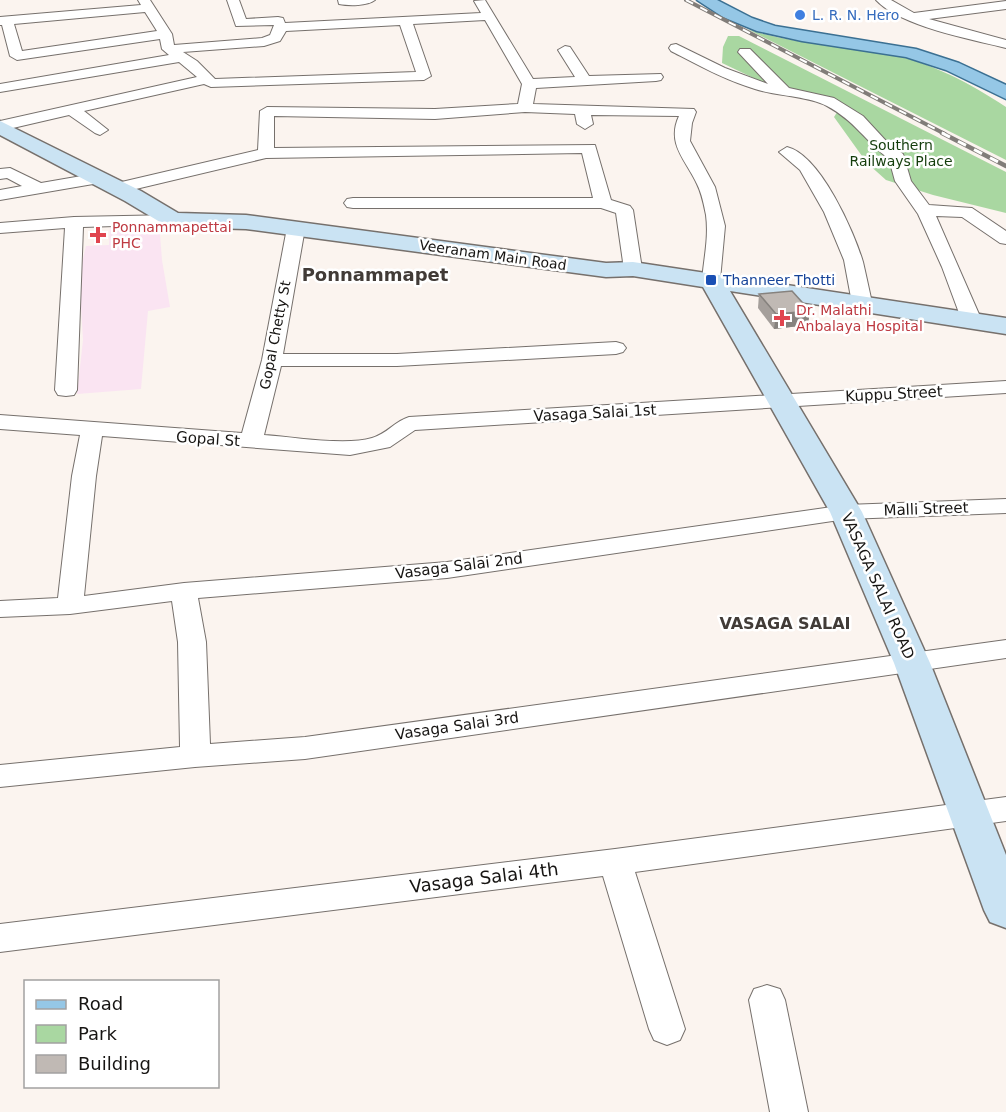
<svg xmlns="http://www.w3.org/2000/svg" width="1006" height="1112" font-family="'DejaVu Sans',sans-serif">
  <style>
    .education { fill: #fae4f2 }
    .green { fill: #a9d7a1 }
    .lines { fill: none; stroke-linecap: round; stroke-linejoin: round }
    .street-casing { stroke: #76706c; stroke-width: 2 }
    .secondary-casing { stroke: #76706c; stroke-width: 3 }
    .primary-casing { stroke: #3b7092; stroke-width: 3 }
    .street { fill: #fff; fill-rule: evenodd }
    .secondary { fill: #cae3f3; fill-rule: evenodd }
    .primary { fill: #95c7e6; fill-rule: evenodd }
    .rail-far1-casing { stroke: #817d79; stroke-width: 4 }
    .rail-casing { stroke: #817d79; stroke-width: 4.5 }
    .rail-far1 { stroke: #fff; stroke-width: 2; stroke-dasharray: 8; stroke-linecap: butt }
    .rail { stroke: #fff; stroke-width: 3; stroke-dasharray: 9; stroke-linecap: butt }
    .wall { fill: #a59f9b }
    .shaded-wall { fill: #86827e }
    .building { fill: #c0b9b4; stroke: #86827e; stroke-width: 1.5 }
    .shop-dot { fill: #3f7fe0; stroke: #fff; stroke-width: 2 }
    .health-dot { fill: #e0444e; stroke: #fff; stroke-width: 2 }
    .transit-dot { fill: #1a4fb4; stroke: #fff; stroke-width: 2 }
    .labels { text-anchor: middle; stroke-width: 5; stroke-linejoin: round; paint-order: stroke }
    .far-shop-label { font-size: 14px; fill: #366cbe; stroke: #fff; text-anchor: start }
    .far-park-label { font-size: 14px; fill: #143d0c; stroke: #fff }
    .far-health-label { font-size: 14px; fill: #be3a42; stroke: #fff; text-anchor: start }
    .far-street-label { font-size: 14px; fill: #171513; stroke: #fff }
    .far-transit-label { font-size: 14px; fill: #164399; stroke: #fff; text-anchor: start }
    .street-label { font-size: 15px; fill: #171513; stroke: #fff }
    .neighbourhood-label { font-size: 16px; font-weight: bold; fill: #413b37; stroke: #fff }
    .far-district-label { font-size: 18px; font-weight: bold; fill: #413b37; stroke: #fff }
    .near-street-label { font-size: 18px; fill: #171513; stroke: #fff }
  </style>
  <rect width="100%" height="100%" fill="#fbf4ef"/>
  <!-- education -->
  <path class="education" d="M159 222 162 260 170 307 148 311 141 389 77 394 83 340 79 275 86 246 109 245 110 225Z"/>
  <!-- green -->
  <g class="green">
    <path d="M747 29C792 44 842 45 888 54 930 62 970 83 1006 107V160Z"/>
    <path d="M728 36H739L1006 172V213L933 195 886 180 867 163 834 117 841 106 766 84 722 63 723 47Z"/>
  </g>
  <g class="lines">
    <!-- street casing -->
    <g class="street-casing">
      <g id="street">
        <path d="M138 0H150L172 34 174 45 262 38 270 35 274 25 236 26 227 0H239L246 19 278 17 283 18 285 23 481 13 474 1 485 0 533 79 575 77 558 50 565 46 570 47 589 76 661 74 663 77 661 80 656 81 536 88 533 104 694 109 696 112 692 123 690 141 715 187 725 226 720 280 718 284H704L702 280C704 258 709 237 706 215 704 205 702 194 697 184 686 160 666 144 679 116L591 115 593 124 585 129 577 124 575 114 525 112 435 119 274 116V148L595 145 611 200 630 206 633 210 642 269 640 273H626L624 269 616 213 601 208H353L347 207 344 203 347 199 353 198H593L582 153 266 158 119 193 111 188 113 184 258 150 260 111 267 107 435 109 518 104 522 84 485 20 413 24 431 76 424 80 211 87 204 84 84 111 108 130 100 135 95 133 69 115 0 131V121L197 77 179 62 0 92V84L169 55 162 49 160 39 17 60 10 56 2 25H0V17L141 5ZM145 12 157 31 22 51 14 24ZM400 25 416 72 215 79 197 61 183 52 264 46 280 41 286 31Z"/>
        <path d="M338 0H375C367 6 349 6 339 4Z"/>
        <path d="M876 0H891L914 13 1006 1V9L929 19 1006 40V48C970 39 900 26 876 0Z"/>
        <path d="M676 44 725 68 768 84 738 52 740 49H750L789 88 834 98 863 116 888 143 903 154 911 181 929 205 972 208 1006 231V244L1000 243 962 217 936 216 982 321 979 325H965L962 321 942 267 918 214 895 181 889 159C865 141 855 121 827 106 808 96 776 96 755 89 725 80 698 65 671 51L669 48 671 45Z"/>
        <path d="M787 147C820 155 854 231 863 262 866 275 869 289 872 303L869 307H855L852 303 844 260 824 212 800 170 779 152Z"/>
        <path d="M10 168 41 183 99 173 107 178 99 183 0 200V190L22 186 7 178 0 179V169Z"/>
        <path d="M173 215 179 216 182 220 179 224 83 227 77 390 74 395 66 396 58 395 55 390 65 228 0 233V223L74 217Z"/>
        <path d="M296 223 302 224 305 228 283 354H397L616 342 623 344 626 348 623 352 616 354 397 366H281L264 435C294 437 345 446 372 438 387 434 395 421 409 417L1006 381V393L415 430 390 447 350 455 102 436 96 476 84 596 184 583 447 562 846 505 1006 499V513L846 519 447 578 198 598 206 642 210 744 305 737 1006 640V658L305 759 195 767 0 787V765L180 747 178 642 172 601 70 614 0 617V601L58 598 72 476 80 435 0 429V415L242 433 262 360 287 228 290 224Z"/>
        <path d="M1006 797V821L635 872 685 1029 680 1040 667 1045 654 1040 649 1029 603 876 0 952V924L615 849Z"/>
        <path d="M767 985 780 989 785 1000 808 1112H770L749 1000 754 989Z"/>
      </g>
    </g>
    <!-- secondary casing -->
    <g class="secondary-casing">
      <path id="secondary" d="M0 121 141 191 178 213 246 215 606 263 633 262 1006 318V334L730 291 862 512 930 663 1006 855V928L990 922 984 910 894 663 830 512 703 287 633 276 606 277 246 229 173 227 165 225 125 201 0 135Z"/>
    </g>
    <!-- primary casing -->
    <g class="primary-casing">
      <path id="primary" d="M697 0H717L752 18 775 26 916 49 959 63 1006 85V99L946 70 906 57 802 41 757 31 723 17Z"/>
    </g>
    <!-- street -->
    <use href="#street" class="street"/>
    <!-- secondary -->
    <use href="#secondary" class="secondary"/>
    <!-- primary -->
    <use href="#primary" class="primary"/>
    <!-- rail-far1 casing -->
    <g class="rail-far1-casing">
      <path id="rail-far1" d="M686 0 945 134"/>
    </g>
    <!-- rail casing -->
    <g class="rail-casing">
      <path id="rail" d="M942 133 1006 166"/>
    </g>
    <!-- rail-far1 -->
    <use href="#rail-far1" class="rail-far1"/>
    <!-- rail -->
    <use href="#rail" class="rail"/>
  </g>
  <!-- wall -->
  <path class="wall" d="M759 294 808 325 774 329 758 308Z"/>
  <!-- shaded-wall -->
  <path class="shaded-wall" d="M810 311 808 325 774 329 776 314Z"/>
  <!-- building -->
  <path class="building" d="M792 291 810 311 776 314 759 294Z"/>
  <!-- markers -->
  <circle class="shop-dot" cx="800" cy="15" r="6"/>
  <g class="health-dot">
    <path d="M95 226h6v6h6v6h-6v6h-6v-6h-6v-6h6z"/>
    <path d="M779 309h6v6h6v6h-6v6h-6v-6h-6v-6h6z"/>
  </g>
  <rect class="transit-dot" x="705" y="274" width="12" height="12" rx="3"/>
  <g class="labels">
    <!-- far-shop labels -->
    <g class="far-shop-label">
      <text x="812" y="20">L. R. N. Hero</text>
    </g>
    <!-- far-park labels -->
    <g class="far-park-label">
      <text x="901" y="150">Southern<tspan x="901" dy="16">Railways Place</tspan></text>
    </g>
    <!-- far-health labels -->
    <g class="far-health-label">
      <text x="112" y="232">Ponnammapettai<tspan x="112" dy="16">PHC</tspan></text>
      <text x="796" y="315">Dr. Malathi<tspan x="796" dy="16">Anbalaya Hospital</tspan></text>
    </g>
    <!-- far-street labels -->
    <g class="far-street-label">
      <text transform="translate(493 255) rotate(8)" y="5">Veeranam Main Road</text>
      <text transform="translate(275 335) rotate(-79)" y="5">Gopal Chetty St</text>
    </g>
    <!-- far-transit labels -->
    <g class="far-transit-label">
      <text x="723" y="285">Thanneer Thotti</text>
    </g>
    <!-- street labels -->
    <g class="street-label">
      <text transform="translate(894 394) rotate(-3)" y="5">Kuppu Street</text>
      <text transform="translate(595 413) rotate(-3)" y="5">Vasaga Salai 1st</text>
      <text transform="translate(208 439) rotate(4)" y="5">Gopal St</text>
      <text transform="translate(926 509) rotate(-2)" y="5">Malli Street</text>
      <text transform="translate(459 566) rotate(-7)" y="5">Vasaga Salai 2nd</text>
      <text transform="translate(878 586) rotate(66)" y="5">VASAGA SALAI ROAD</text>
      <text transform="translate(457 726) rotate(-8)" y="5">Vasaga Salai 3rd</text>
    </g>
    <!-- neighbourhood labels -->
    <g class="neighbourhood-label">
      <text x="785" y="629">VASAGA SALAI</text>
    </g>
    <!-- far-district labels -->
    <g class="far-district-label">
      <text x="375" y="281">Ponnammapet</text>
    </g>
    <!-- near-street labels -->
    <g class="near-street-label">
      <text transform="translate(484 878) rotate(-7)" y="6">Vasaga Salai 4th</text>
    </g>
  </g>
  <!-- legend -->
  <rect x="24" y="980" width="195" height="108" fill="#ffffff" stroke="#a2a1a1" stroke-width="1.5"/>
  <rect x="36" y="1000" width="30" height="9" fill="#95c7e6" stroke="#a2a1a1" stroke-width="1.5"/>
  <text x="78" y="1010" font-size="18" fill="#171513">Road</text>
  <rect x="36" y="1025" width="30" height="18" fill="#a9d7a1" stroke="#a2a1a1" stroke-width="1.5"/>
  <text x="78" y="1040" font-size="18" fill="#171513">Park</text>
  <rect x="36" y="1055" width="30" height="18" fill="#c0b9b4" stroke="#a2a1a1" stroke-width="1.5"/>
  <text x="78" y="1070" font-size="18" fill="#171513">Building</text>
</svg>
